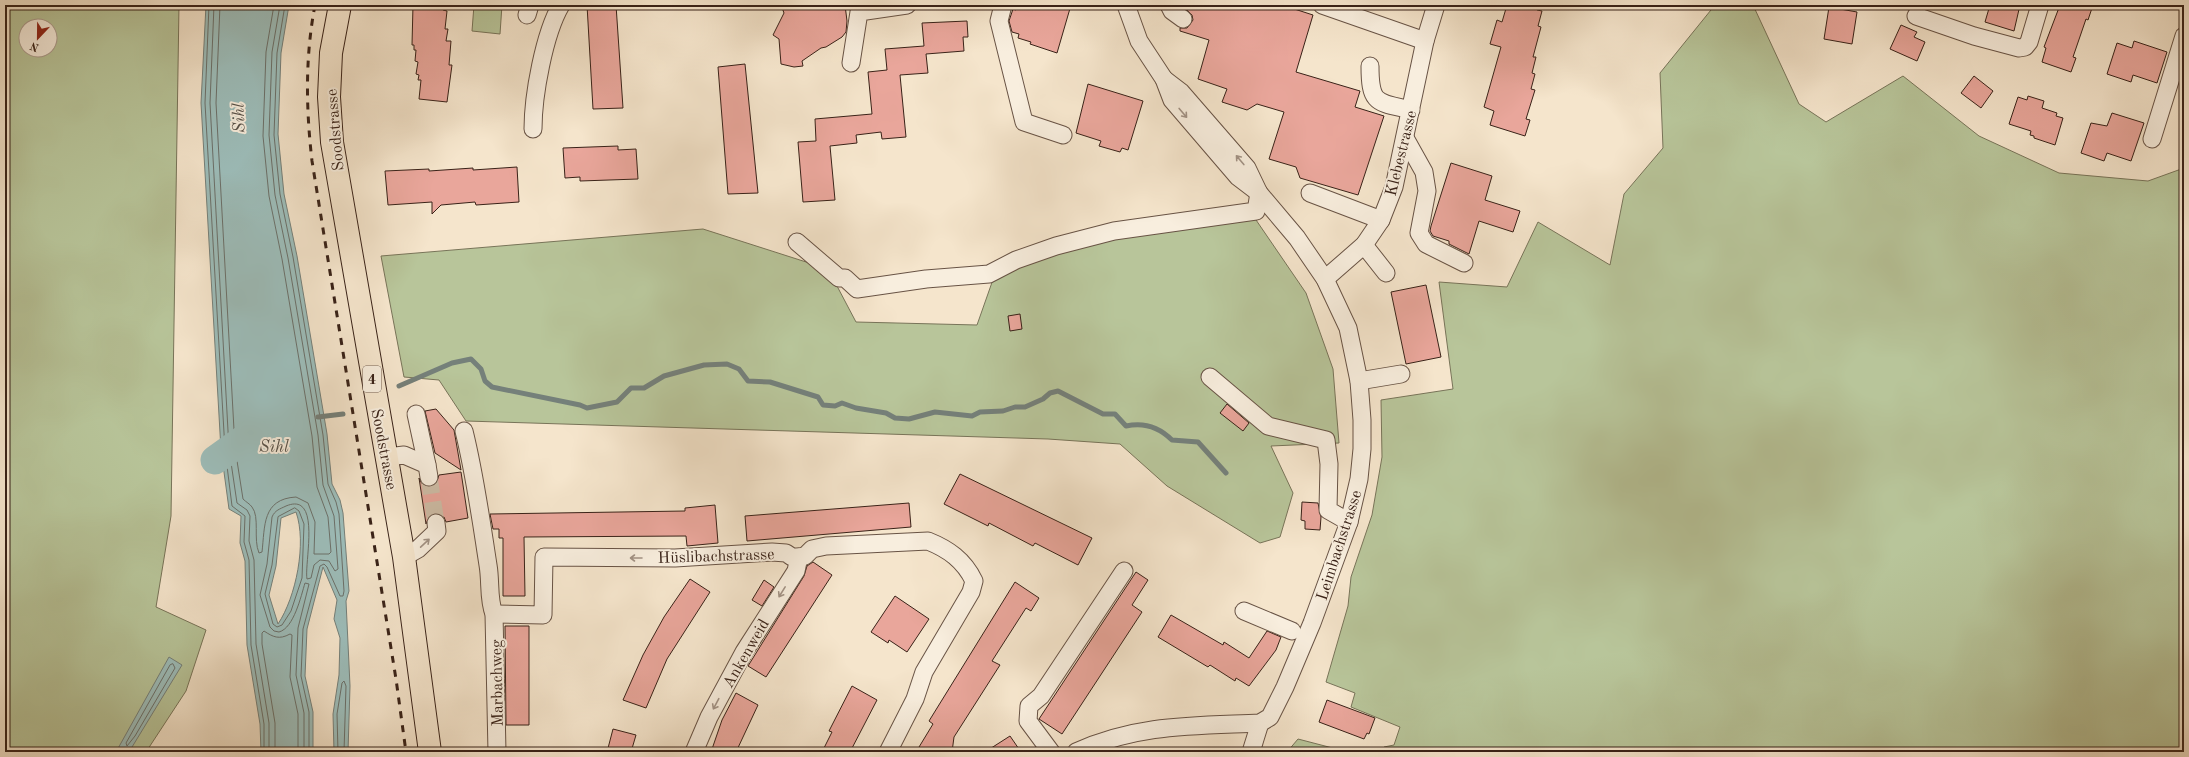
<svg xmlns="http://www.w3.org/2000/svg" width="2189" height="757" font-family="'Old Standard TT',serif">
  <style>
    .green { fill: #b8c59a; stroke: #787459; fill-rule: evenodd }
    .water { fill: #9dbebb; stroke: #75807a; fill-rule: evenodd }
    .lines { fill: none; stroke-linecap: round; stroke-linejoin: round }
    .shore { stroke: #6b706a; stroke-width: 1 }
    .stream { stroke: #75807a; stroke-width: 5 }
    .river { stroke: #9dbebb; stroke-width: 29 }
    .building { fill: #e9a69b; stroke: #392218 }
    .minor-tunnel { stroke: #cfbea8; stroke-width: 17; stroke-dasharray: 17 8; stroke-linecap: butt }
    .minor-casing { stroke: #685345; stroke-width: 19 }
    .major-casing { stroke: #392218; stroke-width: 24 }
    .minor { stroke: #f8eede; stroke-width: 17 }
    .major { stroke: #f5e5cc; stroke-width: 22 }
    .rail { stroke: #392218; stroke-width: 3; stroke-dasharray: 7 7; stroke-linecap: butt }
    .oneway { stroke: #a29285 }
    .labels { text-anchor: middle; stroke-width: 4; stroke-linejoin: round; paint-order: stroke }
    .shield { fill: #f8eede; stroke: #725f53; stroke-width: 1 }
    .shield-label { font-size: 15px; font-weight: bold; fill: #392218 }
    .street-label { font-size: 16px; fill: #392218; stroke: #f8eede }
    .water-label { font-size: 17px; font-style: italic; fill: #575149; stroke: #f8eede }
  </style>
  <rect width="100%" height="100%" fill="#f5e5cc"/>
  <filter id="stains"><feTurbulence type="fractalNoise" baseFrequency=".005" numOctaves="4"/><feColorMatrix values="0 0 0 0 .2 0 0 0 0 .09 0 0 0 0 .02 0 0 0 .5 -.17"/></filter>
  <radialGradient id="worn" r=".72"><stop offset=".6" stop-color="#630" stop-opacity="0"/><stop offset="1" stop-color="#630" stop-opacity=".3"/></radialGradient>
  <!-- green -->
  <g class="green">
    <path d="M5 5H179L171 516 156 607 206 630 186 691 146 752H5ZM26 26H50V50H26Z"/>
    <path d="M474 5H502L500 34 472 31Z"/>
    <path d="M1715 5H1753L1799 104 1826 122 1903 76 1979 136 2059 173 2148 181 2184 168V752H1382L1384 747 1394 745 1400 727 1351 707 1355 693 1326 682 1348 606 1351 577 1372 515 1382 457 1381 400 1453 389 1439 282 1507 287 1538 222 1610 265 1624 194 1663 148 1660 73Z"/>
    <path d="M1254 217 1306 293 1333 369 1339 443 1271 446 1293 493 1280 537 1260 543 1167 486 1120 444 1048 439 466 421 439 380 404 377 381 256 703 229 828 269 856 322 977 325 996 271 1103 238Z"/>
    <path d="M1298 739 1348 752H1287Z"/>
  </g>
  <!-- water -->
  <g class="water">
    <path d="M206 5H289L281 53 278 134 284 194 297 256 327 434 332 484 340 500 343 513 349 591 346 601 350 686 348 752H334L333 714 339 675 340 638 334 619 337 600 323 567 307 629 305 676 313 712V752H261L260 724 247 645 245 561 240 543 241 516 229 509 221 450 201 103ZM296 512C307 543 296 597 278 624L269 595 276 566 281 518Z"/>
    <path d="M169 657 182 665 129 752H116Z"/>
  </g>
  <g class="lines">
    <!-- shore -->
    <g class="shore">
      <path d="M209 5 205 103 225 450 232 506 245 516 244 542 249 560 251 645 264 724V752"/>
      <path d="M214 5 210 103 229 449 237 503 247 510 250 516 249 541 254 560 256 644 269 723V752"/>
      <path d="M220 5 216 103 235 448 243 499C246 502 250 504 252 507 260 517 253 539 259 553L262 552C265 526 262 499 296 497L308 503 315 522 314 554H329L331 552 328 517 317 487 312 436 282 259 269 196 263 136 266 52 274 5"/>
      <path d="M280 5 272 52 269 135 275 195 288 258 318 435 323 485 334 516 338 569 335 571 329 561 320 560 314 565 311 578 307 579C304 563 322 491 286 506 280 509 275 510 272 517L267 564 260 595 270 627 274 631 279 632C294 628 301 596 305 583L309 584 298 628 296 675 304 713V752"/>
      <path d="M285 5 277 53 274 135 280 194 293 257 323 435 328 484 336 502 339 514 344 591 343 596H340L327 567 324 564 320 566 303 629 301 676 309 712V752"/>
      <path d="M295 508 299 511 304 524 302 578 291 611 282 625 277 627 273 624 265 594 272 565 278 517Z"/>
      <path d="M173 664 175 668 135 736 127 746 126 743 170 665Z"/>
      <path d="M275 752V723L262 644V633L264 631C273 637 279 640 290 634L292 635 290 677 298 714V752"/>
      <path d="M338 752 337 714 342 683 344 681 346 686 344 752"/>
    </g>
    <!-- stream -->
    <g class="stream">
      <path d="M399 386 452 363 471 359 481 369 485 381 492 387 580 405 587 408 617 402 631 388H644L664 376 704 365 727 364 739 369 748 381 770 382 818 397 823 405 835 406 842 403 856 408 886 413 895 418 909 419 935 412 972 416 980 412 1003 411 1015 407H1025L1043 399 1050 393 1058 391 1103 414H1115L1126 426C1144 422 1159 427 1172 440L1198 442 1226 473"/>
      <path d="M318 417 343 414"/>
      <path d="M1304 751 1305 752"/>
    </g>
    <!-- river -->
    <path class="river" d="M215 460 254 432"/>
  </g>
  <!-- building -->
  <g class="building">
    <path d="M413 5H443V10L447 11 445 29H448L446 41H451L449 65H452L447 102 419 99 421 80H418L419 75 416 74 418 62 415 61 416 50H414V45H412Z"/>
    <path d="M587 5H616L623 108 593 109Z"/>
    <path d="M781 5H845L847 21 846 32 842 37 826 47 821 48 802 61 803 66 794 67 781 64 779 39 773 35 784 13Z"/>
    <path d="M1018 5H1071L1057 53 1030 44 1031 42 1018 38 1019 34 1012 32 1009 21 1013 9 1016 10Z"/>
    <path d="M1187 5H1282L1313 15 1296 72 1360 91 1355 107 1384 116 1358 195 1300 178 1296 167 1269 159 1284 112 1257 104 1247 110 1222 102 1227 89 1198 79 1209 40 1180 31V28H1187L1193 20 1192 15 1186 9Z"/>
    <path d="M1507 5H1539L1537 10 1542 11 1538 26 1541 27 1533 57H1536L1532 73 1535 74 1531 89 1535 90 1526 119 1530 120 1525 136 1490 125 1494 111 1484 107 1501 47 1490 44 1497 20 1502 22Z"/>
    <path d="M1990 5H2020L2014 31 1985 22Z"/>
    <path d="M2060 5H2093L2088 20 2086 19 2073 57 2076 58 2071 72 2042 62 2046 48 2044 47Z"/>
    <path d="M1829 7 1857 12 1852 44 1824 39Z"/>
    <path d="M967 21 968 37H963L964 51 926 54 928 73 900 75 906 137 882 139 881 132 856 135 857 143 830 146 835 200 803 202 798 142 816 141 815 119 872 114 868 72 887 70 885 49 924 46 922 23Z"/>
    <path d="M1901 25 1917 32 1914 37 1925 42 1917 61 1890 49Z"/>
    <path d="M2134 41 2167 52 2157 83 2133 75 2131 82 2107 74 2117 43 2132 48Z"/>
    <path d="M745 64 758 193 728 194 718 67Z"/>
    <path d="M1974 76 1993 91 1981 108 1961 93Z"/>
    <path d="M1088 84 1143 101 1128 150 1122 148 1120 152 1099 146 1101 141 1076 133Z"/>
    <path d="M2028 96 2044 101 2042 108 2057 113 2056 116 2063 118 2055 145 2034 138V136L2030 135 2031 131 2009 124 2018 97 2027 100Z"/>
    <path d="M2112 113 2144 123 2131 161 2107 153 2104 161 2081 153 2091 123 2107 126Z"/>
    <path d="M618 146V150L636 149 638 179 580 181V177L565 178 563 148Z"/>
    <path d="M1451 163 1492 176 1485 200 1520 211 1513 232 1479 221 1469 254 1449 244V241L1433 236 1430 231 1431 226Z"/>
    <path d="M517 167 519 202 476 205 475 202 441 205 432 214V202L388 205 385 171 429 169V171L473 168V170Z"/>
    <path d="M1426 285 1441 357 1406 364 1391 292Z"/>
    <path d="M1020 314 1022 329 1010 331 1008 316Z"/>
    <path d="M1227 404 1249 423 1243 431 1220 413Z"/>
    <path d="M436 409 454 430 461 470 435 453 425 411Z"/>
    <path d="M461 472 468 518 446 522 444 517 435 513 430 515 426 524 419 478 422 484 430 487 436 484 439 475Z"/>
    <path d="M960 474 1092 538 1078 565 1035 543 1033 546 989 523 988 526 944 504Z"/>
    <path d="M1302 502 1318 503 1321 517 1320 530 1305 529V521L1301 520Z"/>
    <path d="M909 503 911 527 747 541 745 516Z"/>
    <path d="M715 505 718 543 687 546 686 536 524 537 525 596H503V538H499V529H493L490 514 685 511V508Z"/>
    <path d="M813 562 832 575 766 677 748 666 804 576 807 566Z"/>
    <path d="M1136 572 1148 580 1132 605 1142 612 1062 734 1039 719Z"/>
    <path d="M690 579 710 592 667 659 646 708 623 700 643 655 664 617Z"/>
    <path d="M764 580 774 587 762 606 752 600Z"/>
    <path d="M1015 582 1039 598 1031 611 1026 608 992 661 1000 665 954 737 952 752H916L933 724 929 721Z"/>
    <path d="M895 596 929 619 907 652 889 640 888 643 871 632Z"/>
    <path d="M1171 615 1223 645 1224 642 1249 658 1267 631 1281 637 1276 650 1249 686 1236 678 1235 681 1210 665 1208 667 1158 637Z"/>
    <path d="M505 626H529V725H506Z"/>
    <path d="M852 686 877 700 850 752H822L832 732 829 731Z"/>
    <path d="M736 693 758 705 736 752H711L722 720Z"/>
    <path d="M1327 700 1375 718 1369 734 1367 733 1364 739 1319 722Z"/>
    <path d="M613 729 636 735 631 752H607Z"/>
    <path d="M1010 736 1021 752H985Z"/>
  </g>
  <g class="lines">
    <!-- minor-tunnel -->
    <path class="minor-tunnel" d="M429 477 436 523"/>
    <!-- minor casing -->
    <g class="minor-casing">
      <g id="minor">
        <path d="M1003 5 999 21 1024 122 1063 135"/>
        <path d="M1169 5 1172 11 1183 19"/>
        <path d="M1322 5 1425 41"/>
        <path d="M527 15 530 5"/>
        <path d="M1916 16 1974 36 2019 48 2025 47 2029 42 2040 5"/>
        <path d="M851 63 859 12 907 5"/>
        <path d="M1370 66C1370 105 1377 102 1411 110"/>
        <path d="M1164 79 1181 92 1247 168 1258 191"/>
        <path d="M533 129C533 96 544 34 561 5"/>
        <path d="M1405 138 1424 172 1427 191 1419 233 1426 244 1464 263"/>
        <path d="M2152 139 2184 36"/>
        <path d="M1310 193 1381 220"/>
        <path d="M797 242 839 278H845L857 289 926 279 989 274 1016 260 1056 246 1114 231 1256 211 1259 193"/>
        <path d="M1364 245 1386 273"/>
        <path d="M1325 279 1364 245 1381 220 1394 187 1425 41 1436 5"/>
        <path d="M1210 377 1268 426 1326 440 1329 464 1328 510 1349 522"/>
        <path d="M1359 381 1401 374"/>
        <path d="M416 414 427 465"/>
        <path d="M464 431C475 475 481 520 488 565 491 582 488 599 494 614L497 752"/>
        <path d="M388 457 404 455 427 465 429 477"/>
        <path d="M404 557 418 549 437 531 436 523"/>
        <path d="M1244 611 1292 631"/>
        <path d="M494 614 543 615 544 557 675 558 772 552 786 553 792 557H799L805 556 812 549 826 546 928 541C948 549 964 560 974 581L971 592 924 672 915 699 888 752"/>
        <path d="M694 752 709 717 744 652 796 571 799 557"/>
        <path d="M1051 752 1028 721 1029 706 1041 696 1124 571"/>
        <path d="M1076 752C1137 724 1194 726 1260 723L1270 717 1285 687 1312 623 1349 522 1359 479 1362 449V420L1359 381 1348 328 1325 279 1297 238 1259 193 1238 177 1172 100 1164 79 1139 41 1126 5"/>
        <path d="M1251 752 1260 723"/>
      </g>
    </g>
    <!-- major casing -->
    <g class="major-casing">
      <path id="major" d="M340 5 331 53 329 97 332 142 404 557 430 752"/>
    </g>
    <!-- minor -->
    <use href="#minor" class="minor"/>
    <!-- major -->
    <use href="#major" class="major"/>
    <!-- rail -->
    <path class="rail" d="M315 5C305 57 306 109 312 161L396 679 406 752"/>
  </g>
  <!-- one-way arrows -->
  <defs><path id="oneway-shaft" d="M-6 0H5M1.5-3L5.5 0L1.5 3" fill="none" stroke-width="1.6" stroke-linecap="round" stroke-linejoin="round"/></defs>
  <g class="oneway">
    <use href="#oneway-shaft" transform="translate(1183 113) rotate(50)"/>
    <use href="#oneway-shaft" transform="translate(1240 160) rotate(-130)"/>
    <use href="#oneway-shaft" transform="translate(425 543) rotate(-43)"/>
    <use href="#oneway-shaft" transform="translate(636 558) rotate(-180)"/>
    <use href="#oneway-shaft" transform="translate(782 592) rotate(122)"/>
    <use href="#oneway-shaft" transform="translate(716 704) rotate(118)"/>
  </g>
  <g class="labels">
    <!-- shield labels -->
    <rect class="shield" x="363" y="366" width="18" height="26" rx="3"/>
    <g class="shield-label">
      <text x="372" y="384">4</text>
    </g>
    <!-- street labels -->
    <g class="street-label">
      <text transform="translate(334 130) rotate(-95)" y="6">Soodstrasse</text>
      <text transform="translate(1400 153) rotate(-76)" y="6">Klebestrasse</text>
      <text transform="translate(385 449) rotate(79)" y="6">Soodstrasse</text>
      <text transform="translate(1338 545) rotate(-72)" y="6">Leimbachstrasse</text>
      <text transform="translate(716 555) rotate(-2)" y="6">Hüslibachstrasse</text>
      <text transform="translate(745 653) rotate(-60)" y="6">Ankenweid</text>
      <text transform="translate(496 683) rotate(-91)" y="6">Marbachweg</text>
    </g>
    <!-- water labels -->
    <g class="water-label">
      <text transform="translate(238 118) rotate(-92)" y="6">Sihl</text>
      <text x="274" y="452">Sihl</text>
    </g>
  </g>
  <!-- margin -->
  <rect width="2189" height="757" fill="none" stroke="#f5e5cc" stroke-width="20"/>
  <rect x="6" y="6" width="2177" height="745" fill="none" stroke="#392218" stroke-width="2"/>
  <rect x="10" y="10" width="2169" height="737" fill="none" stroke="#392218"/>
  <!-- north arrow -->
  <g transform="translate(38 38) rotate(202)"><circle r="19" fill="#f8eede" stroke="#ac9c8f"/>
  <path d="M0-3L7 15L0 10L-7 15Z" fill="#8f2418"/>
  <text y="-6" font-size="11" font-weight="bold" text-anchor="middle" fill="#392218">N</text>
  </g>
  <rect width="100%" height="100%" filter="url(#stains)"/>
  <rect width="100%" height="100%" fill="url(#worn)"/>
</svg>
